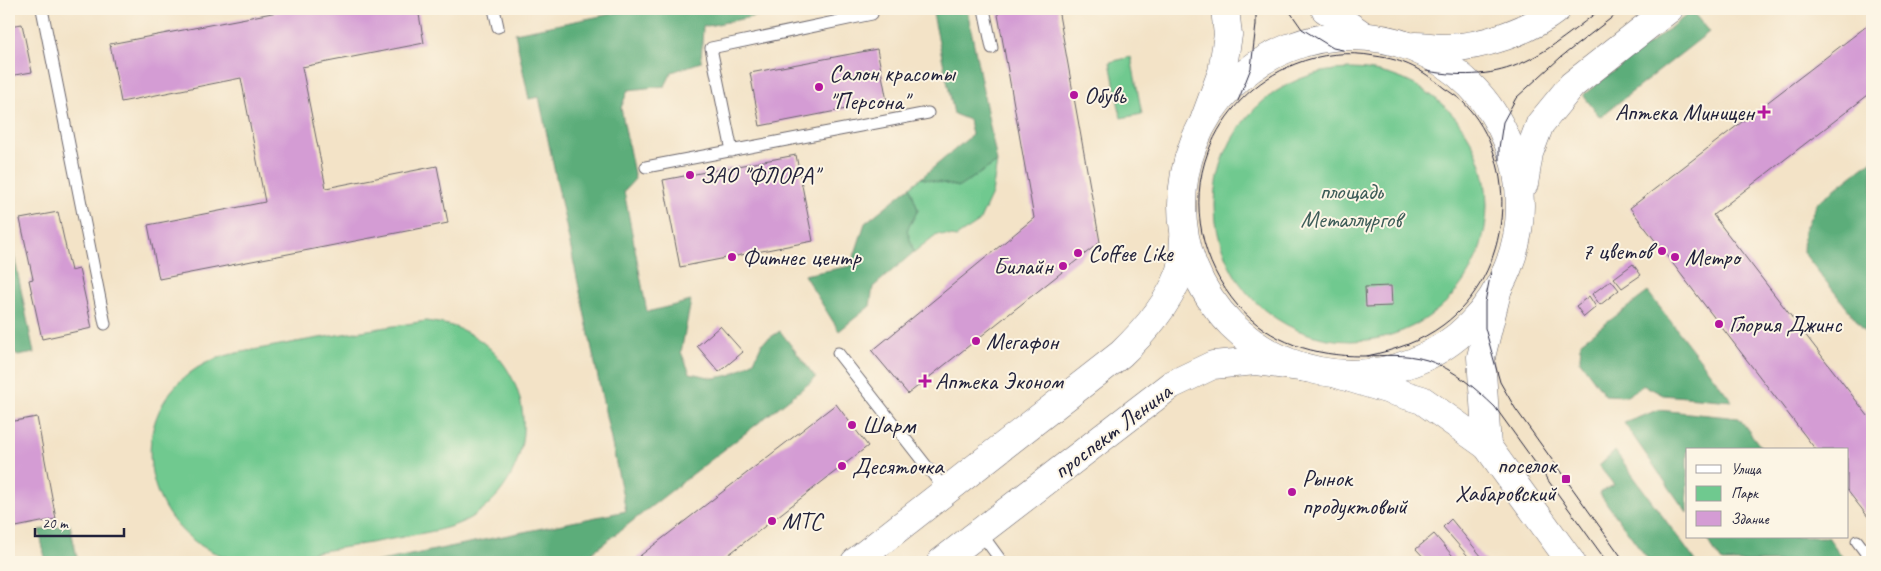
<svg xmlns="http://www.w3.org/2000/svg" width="1881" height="571" font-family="Caveat,sans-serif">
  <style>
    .green { fill: #6fc98f; stroke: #487665 }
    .forest { fill: #5bad7a; stroke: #3e685a }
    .building { fill: #d49cd4 }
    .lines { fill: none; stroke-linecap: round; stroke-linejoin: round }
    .service-casing { stroke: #6b666c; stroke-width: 13 }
    .tertiary-casing { stroke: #6b666c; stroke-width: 29 }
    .secondary-casing { stroke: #6b666c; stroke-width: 29 }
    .primary-casing { stroke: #6b666c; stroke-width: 29 }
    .trunk-casing { stroke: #6b666c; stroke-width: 29 }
    .service { stroke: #fff; stroke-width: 11 }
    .tertiary { stroke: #fff; stroke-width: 28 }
    .secondary { stroke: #fff; stroke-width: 28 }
    .primary { stroke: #fff; stroke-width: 28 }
    .trunk { stroke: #fff; stroke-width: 28 }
    .tram { stroke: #22223b; stroke-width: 1 }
    .poi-dot { fill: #b5179e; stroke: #fcf5e5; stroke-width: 2 }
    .labels { text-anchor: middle; stroke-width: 4; stroke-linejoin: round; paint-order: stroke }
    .poi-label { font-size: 24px; fill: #22223b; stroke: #fcf5e5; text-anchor: start }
    .park-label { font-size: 24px; fill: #3d5c58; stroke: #fcf5e5 }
    .street-label { font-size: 24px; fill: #22223b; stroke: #fcf5e5 }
  </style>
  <rect width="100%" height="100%" fill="#fcf5e5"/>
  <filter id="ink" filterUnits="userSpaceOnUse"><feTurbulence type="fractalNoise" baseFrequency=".02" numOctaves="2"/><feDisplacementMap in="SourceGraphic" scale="10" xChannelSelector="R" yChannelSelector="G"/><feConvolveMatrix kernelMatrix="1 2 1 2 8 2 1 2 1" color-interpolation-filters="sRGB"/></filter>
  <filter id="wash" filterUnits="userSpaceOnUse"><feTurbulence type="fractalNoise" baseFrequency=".0096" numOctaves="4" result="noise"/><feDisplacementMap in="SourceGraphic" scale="20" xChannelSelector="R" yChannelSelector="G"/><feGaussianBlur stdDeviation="1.12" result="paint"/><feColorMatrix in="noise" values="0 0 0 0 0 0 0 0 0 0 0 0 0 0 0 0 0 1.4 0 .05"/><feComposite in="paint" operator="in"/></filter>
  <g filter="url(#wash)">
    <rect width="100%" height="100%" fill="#f3e3c7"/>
    <!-- green -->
    <g class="green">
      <path d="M1131 57 1142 114 1121 118 1110 62Z"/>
      <circle cx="1351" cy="205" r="136"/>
      <path d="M997 162 992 194 979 222 956 237 937 234 914 252 907 230 918 210 910 187 921 178 959 187Z"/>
      <path d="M426 321C438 323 449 324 460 329 540 364 545 474 470 518 450 530 426 532 403 537 361 545 318 552 275 558 266 559 255 563 246 561 148 550 114 421 197 368 219 354 244 352 269 347 321 337 374 329 426 321Z"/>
    </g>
    <!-- forest -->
    <g class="forest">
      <path d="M636 9H781L780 11 703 27 701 62 672 72 665 86 628 90 621 108 635 179 624 191 647 312 691 301 681 352 690 373 714 378 731 375 754 361 762 343 780 331 816 378 580 562H376L626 511 539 97 529 99 515 33Z"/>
      <path d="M932 9H967L997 162 959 187 921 178 972 135 969 120 954 114Z"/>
      <path d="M1692 11 1709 32 1600 117 1583 95Z"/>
      <path d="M1872 160V340L1803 252 1804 231 1817 203Z"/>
      <path d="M910 187 918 210 907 230 914 252 873 287 870 306 839 331 804 275 851 266 865 223Z"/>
      <path d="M9 231 34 353 18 356 11 347 9 336Z"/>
      <path d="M1648 292 1732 401 1663 395 1644 385 1627 396 1605 395 1580 361 1581 342Z"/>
      <path d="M1658 410 1739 418 1763 450H1687V513L1624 423Z"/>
      <path d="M1615 451 1696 562H1650L1599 493 1614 485 1599 466Z"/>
      <path d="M70 525 78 562H46L39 530Z"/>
      <path d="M1705 537H1828L1846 562H1722Z"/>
    </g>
    <g id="blocks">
      <!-- building -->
      <g class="building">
        <path d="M293 9H418L424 43 302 67 326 188 437 166 448 223 159 279 148 225 265 202 241 78 121 102 110 44Z"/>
        <path d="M997 9H1058L1100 242 908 394 872 351 1034 218Z"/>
        <path d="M1872 22V92L1713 215 1872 421V522L1847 490V450H1816L1630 208Z"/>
        <path d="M22 24 32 72 9 76V26Z"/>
        <path d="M877 49 887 101 760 126 750 73Z"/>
        <path d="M796 155 813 241 680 267 663 180Z"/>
        <path d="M58 212 71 271 79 269 92 328 42 339 29 280 33 279 20 219Z"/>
        <path d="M1633 264 1641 275 1622 288 1614 278Z"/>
        <path d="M1611 280 1619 290 1600 305 1592 294Z"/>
        <path d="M1391 286 1392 306 1366 307 1365 287Z"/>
        <path d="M1589 296 1596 307 1584 317 1576 306Z"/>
        <path d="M720 326 743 352 719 372 697 346Z"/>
        <path d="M836 404 868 446 719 562H632Z"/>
        <path d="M37 417 56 519 16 527 9 489V422Z"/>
        <path d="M1451 519 1486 562H1473L1443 527Z"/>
        <path d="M1434 534 1458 562H1428L1416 549Z"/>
      </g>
    </g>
  </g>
  <g filter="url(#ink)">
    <use href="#blocks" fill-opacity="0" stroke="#6b666c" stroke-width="1"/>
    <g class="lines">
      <!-- service casing -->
      <g class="service-casing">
        <g id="service">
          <path d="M42 9 105 324"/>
          <path d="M494 9 498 27"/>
          <path d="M984 9 992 48"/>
          <path d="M732 151 711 48 872 14 871 9"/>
          <path d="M646 167 928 113"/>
          <path d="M838 353 946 491"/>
          <path d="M980 532 1002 562"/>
          <path d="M1857 541 1872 561"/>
        </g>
      </g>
      <!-- tertiary casing -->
      <g class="tertiary-casing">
        <g id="tertiary">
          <path d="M1337 374 1422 400 1487 446 1571 562"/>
          <path d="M1487 446 1481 357 1497 292"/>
        </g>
      </g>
      <!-- secondary casing -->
      <g class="secondary-casing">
        <g id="secondary">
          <path d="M1325 9 1364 36"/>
          <path d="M1205 118 1222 72 1228 35 1225 9"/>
        </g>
      </g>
      <!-- primary casing -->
      <g class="primary-casing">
        <g id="primary">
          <path d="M855 562 1121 354C1145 331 1168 305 1180 273 1184 263 1183 249 1184 238"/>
          <path d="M941 562 1171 385 1213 365 1256 361 1306 368"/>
        </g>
      </g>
      <!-- trunk casing -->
      <g class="trunk-casing">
        <g id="trunk">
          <circle cx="1351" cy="205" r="169"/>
          <path d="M1415 46C1425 46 1435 48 1446 48 1482 47 1529 31 1557 9"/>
          <path d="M1524 184 1529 153 1540 124 1572 85 1669 9"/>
        </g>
      </g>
      <!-- service -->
      <use href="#service" class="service"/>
      <!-- tertiary -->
      <use href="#tertiary" class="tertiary"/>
      <!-- secondary -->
      <use href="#secondary" class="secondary"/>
      <!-- primary -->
      <use href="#primary" class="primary"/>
      <!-- trunk -->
      <use href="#trunk" class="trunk"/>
      <!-- tram -->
      <g class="tram">
        <path d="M1288 9 1302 29 1333 48 1343 50"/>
        <path d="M1426 71C1509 85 1539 57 1601 9"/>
        <path d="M1238 101 1251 68 1256 25V9"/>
        <path d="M1499 160V148L1503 122 1516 98 1561 57 1623 9"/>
        <path d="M1491 272 1485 302V328L1500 382 1515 408 1625 562"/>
        <path d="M1367 356C1395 350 1420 342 1443 325 1512 274 1523 163 1462 101 1456 96 1450 92 1444 88 1421 69 1405 60 1375 56 1348 51 1320 54 1295 64 1255 80 1223 112 1208 152 1188 205 1202 264 1238 306 1270 343 1315 356 1362 356 1385 356 1404 353 1427 360 1454 369 1475 388 1495 407L1607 562"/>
      </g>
    </g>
  </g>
  <!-- markers -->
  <g class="poi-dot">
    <circle cx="819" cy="87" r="5"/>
    <circle cx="1074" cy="95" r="5"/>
    <path d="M1761.5 104.5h5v5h5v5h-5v5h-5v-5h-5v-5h5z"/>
    <circle cx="690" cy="175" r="5"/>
    <circle cx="1662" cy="251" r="5"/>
    <circle cx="1078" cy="253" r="5"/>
    <circle cx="732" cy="257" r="5"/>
    <circle cx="1675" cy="257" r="5"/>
    <circle cx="1063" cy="266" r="5"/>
    <circle cx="1719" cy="324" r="5"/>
    <circle cx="976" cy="341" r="5"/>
    <path d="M922.5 373.5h5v5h5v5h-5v5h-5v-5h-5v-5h5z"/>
    <circle cx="852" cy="425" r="5"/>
    <circle cx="842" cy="466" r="5"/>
    <rect x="1561" y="474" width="10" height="10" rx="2.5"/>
    <circle cx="1292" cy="492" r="5"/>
    <circle cx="772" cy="521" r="5"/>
  </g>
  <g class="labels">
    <!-- poi labels -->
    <g class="poi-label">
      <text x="829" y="81">Салон красоты<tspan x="829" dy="28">"Персона"</tspan></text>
      <text x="1084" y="103">Обувь</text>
      <text x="1754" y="120" text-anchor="end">Аптека Миницен</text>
      <text x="700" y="183">ЗАО "ФЛОРА"</text>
      <text x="1652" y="259" text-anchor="end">7 цветов</text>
      <text x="1088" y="261">Coffee Like</text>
      <text x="742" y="265">Фитнес центр</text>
      <text x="1685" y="265">Метро</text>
      <text x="1053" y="274" text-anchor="end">Билайн</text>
      <text x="1729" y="332">Глория Джинс</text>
      <text x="986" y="349">Мегафон</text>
      <text x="935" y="389">Аптека Эконом</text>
      <text x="862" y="433">Шарм</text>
      <text x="1556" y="473" text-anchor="end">поселок<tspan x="1556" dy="28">Хабаровский</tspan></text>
      <text x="852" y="474">Десяточка</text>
      <text x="1302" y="486">Рынок<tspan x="1302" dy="28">продуктовый</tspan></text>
      <text x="782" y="529">МТС</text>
    </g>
    <!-- park labels -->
    <g class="park-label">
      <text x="1351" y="199">площадь<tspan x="1351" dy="28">Металлургов</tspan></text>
    </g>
    <!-- street labels -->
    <g class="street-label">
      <text transform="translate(1112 431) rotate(-37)" y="8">проспект Ленина</text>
    </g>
  </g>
  <!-- margin -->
  <rect width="1881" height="571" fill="none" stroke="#fcf5e5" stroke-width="30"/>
  <!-- legend -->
  <rect x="1686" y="448" width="162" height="90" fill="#fcf5e5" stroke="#a5a1a1"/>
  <rect x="1696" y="465" width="25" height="8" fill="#ffffff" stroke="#a5a1a1"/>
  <text x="1731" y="474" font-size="15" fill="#22223b">Улица</text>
  <rect x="1696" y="486" width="25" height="15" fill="#6fc98f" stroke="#a5a1a1"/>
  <text x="1731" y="498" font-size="15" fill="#22223b">Парк</text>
  <rect x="1696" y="511" width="25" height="15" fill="#d49cd4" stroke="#a5a1a1"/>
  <text x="1731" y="524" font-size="15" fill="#22223b">Здание</text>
  <!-- scale -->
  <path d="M35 528v8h89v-8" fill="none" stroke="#22223b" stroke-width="2.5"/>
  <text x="42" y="528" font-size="15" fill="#22223b" stroke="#fcf5e5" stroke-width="4" paint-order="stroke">20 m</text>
</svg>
